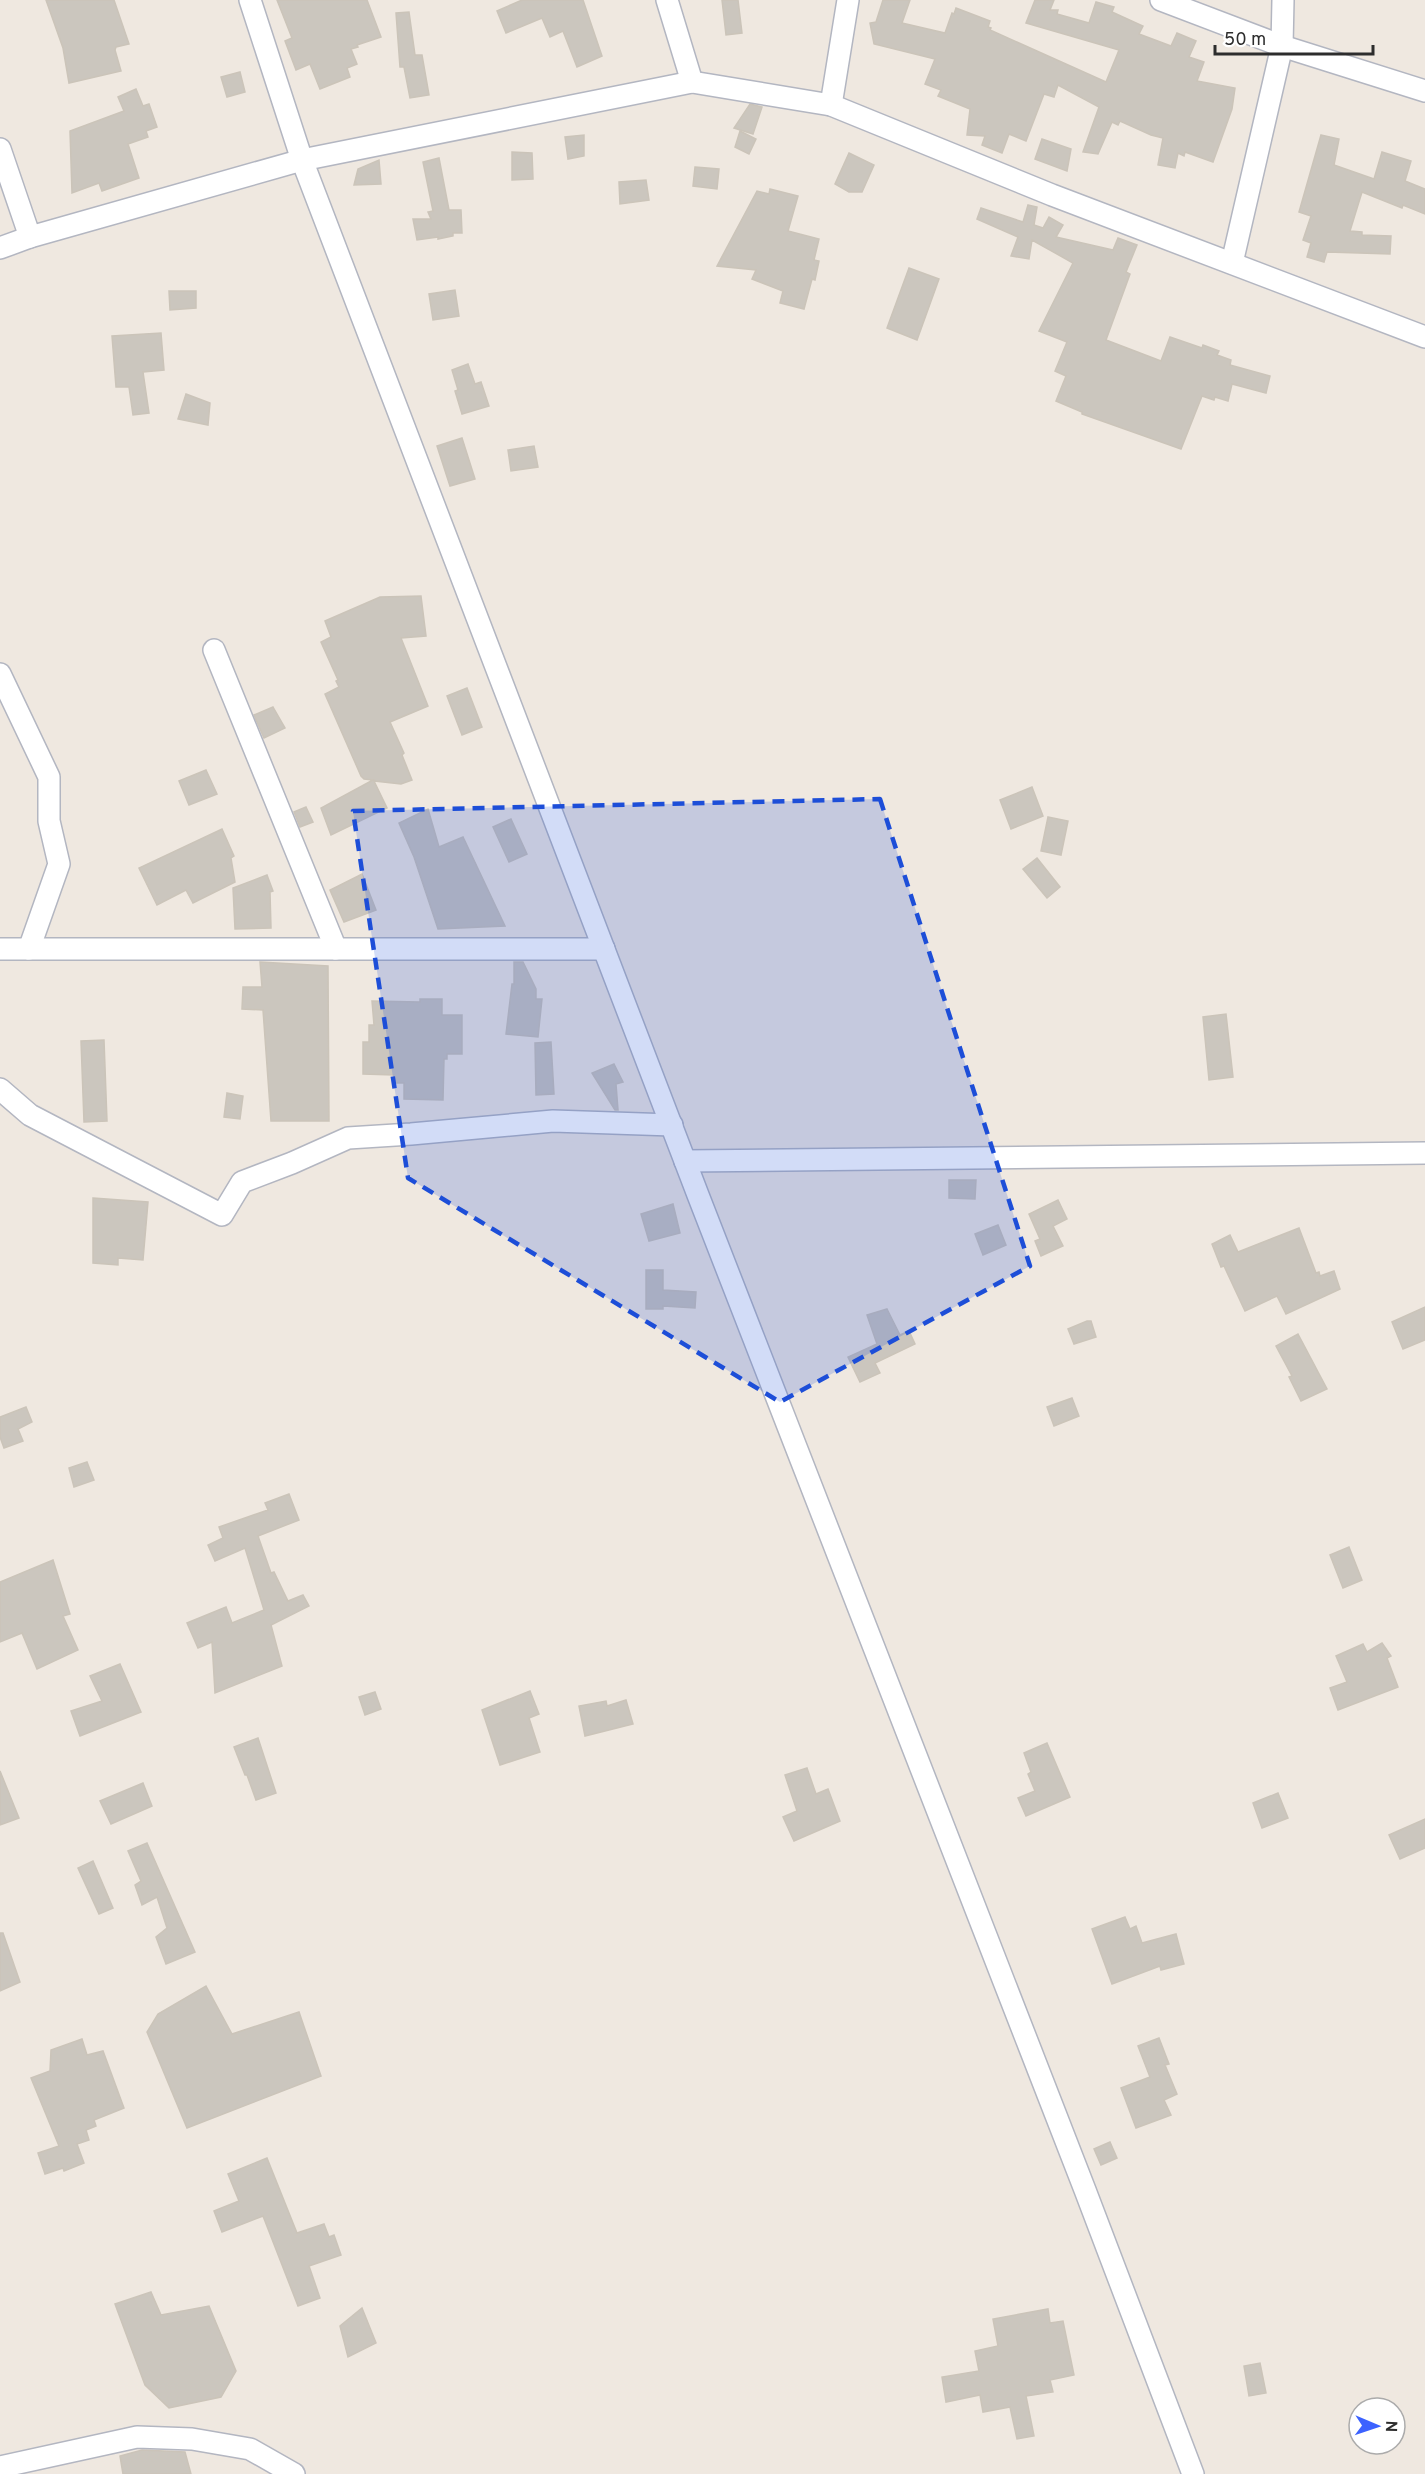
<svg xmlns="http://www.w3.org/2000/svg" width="1425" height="2474" font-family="Overpass,sans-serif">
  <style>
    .building { fill: #cbc6be; stroke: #cbc4b9; stroke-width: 1.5 }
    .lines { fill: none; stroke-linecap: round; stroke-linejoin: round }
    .minor-casing { stroke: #b3b6c1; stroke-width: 24 }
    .minor { stroke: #fff; stroke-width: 21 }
    .marked { fill: #1d4ed8; fill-opacity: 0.2; stroke: #1d4ed8; stroke-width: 4.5; stroke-dasharray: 12 8; stroke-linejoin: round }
  </style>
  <rect width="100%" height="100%" fill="#efe8e0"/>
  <!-- building -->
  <g class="building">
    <path d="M46 0H114L129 44 116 47 115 50 121 71 69 83 63 48Z"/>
    <path d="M277 0H367L381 37 357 45 358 47 351 49 357 64 347 68 350 77 320 89 310 64 296 70 285 41 292 38Z"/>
    <path d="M522 0H583L602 56 577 67 563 31 550 37 542 18 506 33 497 11Z"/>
    <path d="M722 0H738L742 33 726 35Z"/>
    <path d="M883 0H910L902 23 945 33 952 13 954 14 956 8 990 21 988 27 991 28 990 30 1106 82 1119 50 1026 23 1035 0H1054L1050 10H1058L1057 14 1089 23 1096 2 1114 7 1112 12 1143 26 1139 34 1171 46 1177 33 1196 41 1189 57 1204 62 1197 81 1235 88 1232 109 1213 162 1185 152 1184 156 1178 153 1175 168 1158 165 1163 138 1151 135 1120 121 1118 125 1112 122 1098 154 1083 152 1099 107 1058 85 1054 97 1044 94 1026 141 1009 134 1002 153 982 145 985 136 967 135 970 109 938 96 941 90 925 84 935 59 874 44 870 23 876 22Z"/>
    <path d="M409 12 415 55H422L429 95 410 98 404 67H400L396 13Z"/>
    <path d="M240 72 245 92 227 97 221 77Z"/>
    <path d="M136 89 143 106 149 104 157 127 146 131 148 137 128 144 139 178 102 191 99 183 72 193 70 131 124 111 118 97Z"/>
    <path d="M750 104 762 107 753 134 734 128Z"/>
    <path d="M740 131 756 139 749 154 735 147Z"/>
    <path d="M584 135V156L568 159 565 137Z"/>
    <path d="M1321 135 1339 139 1334 165 1374 179 1382 152 1411 161 1405 181 1425 189V214L1403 205 1402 208 1362 192 1350 231 1362 232V235L1391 236 1390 254 1327 252 1324 262 1307 257 1311 243 1303 240 1311 216 1299 212Z"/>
    <path d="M1042 139 1071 149 1067 171 1035 159Z"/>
    <path d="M512 152 532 153 533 179 512 180Z"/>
    <path d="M849 153 874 165 862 192H849L835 184Z"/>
    <path d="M439 158 449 210H461L462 233H453V236L438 239V237L417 240 413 219H431L428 212 433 211 423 162Z"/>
    <path d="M379 160 381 184 354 185 358 169Z"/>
    <path d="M695 167 719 169 717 189 693 186Z"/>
    <path d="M646 180 649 200 620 204 619 182Z"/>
    <path d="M770 189 798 196 788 231 819 239 814 260 819 261 815 280 812 279 804 309 780 303 783 291 752 279 756 270 717 266 757 191 769 194Z"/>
    <path d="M1028 205 1037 207 1034 225 1043 228 1049 217 1063 225 1056 237 1113 250 1118 238 1137 245 1126 272 1130 274 1106 340 1161 361 1170 337 1202 348 1203 345 1219 351 1217 355 1231 360 1230 365 1270 376 1266 393 1232 384 1228 401 1215 397 1214 400 1202 396 1181 449 1082 414V412L1056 401 1066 376 1055 371 1067 342 1039 331 1073 263 1032 240 1029 259 1011 256 1018 237 977 219 981 208 1023 222Z"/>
    <path d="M909 268 939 279 917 340 887 328Z"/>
    <path d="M455 290 459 316 433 320 429 294Z"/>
    <path d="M169 291H196V308L170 310Z"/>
    <path d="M161 333 164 370 143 372 149 413 133 415 129 387H116L112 336Z"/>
    <path d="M468 364 475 384 481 382 489 406 462 414 455 391 458 390 452 370Z"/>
    <path d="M186 394 210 403 208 425 178 419Z"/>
    <path d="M462 438 475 479 450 486 437 446Z"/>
    <path d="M534 446 538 467 511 471 508 450Z"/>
    <path d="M421 596 426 636 401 638 428 706 390 722 404 753 402 755 412 780 401 784 374 781 387 808 331 835 321 808 373 780 364 779 361 776 325 694 339 687 336 681 338 680 321 642 331 637 325 621 380 597Z"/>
    <path d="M467 688 482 727 462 735 447 696Z"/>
    <path d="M273 707 285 728 264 738 254 715Z"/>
    <path d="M206 770 217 794 189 805 179 781Z"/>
    <path d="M1032 787 1043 816 1011 829 1000 800Z"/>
    <path d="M306 807 313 822 300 827 294 812Z"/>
    <path d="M428 809 439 847 463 837 505 926 438 929 414 857 399 823Z"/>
    <path d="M1048 817 1068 821 1061 855 1041 851Z"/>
    <path d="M511 819 527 854 509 862 493 827Z"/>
    <path d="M222 829 234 856 231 858 235 882 193 903 186 890 157 905 139 868Z"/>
    <path d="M1037 858 1060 887 1047 898 1023 869Z"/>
    <path d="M362 874 376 910 344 922 330 890Z"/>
    <path d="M267 875 273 891 270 892 271 928 235 929 233 888Z"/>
    <path d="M260 962 328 966 329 1121H271L263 1010 242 1009 243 987H262Z"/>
    <path d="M514 962H523L536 989V999H542L538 1037 506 1034 512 984H514Z"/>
    <path d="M420 999H442V1015H462V1054H447V1059H444L443 1100 404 1099V1083H394V1075L363 1074V1042H369V1025H374L372 1001 420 1002Z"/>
    <path d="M1226 1014 1233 1077 1209 1080 1203 1017Z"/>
    <path d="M104 1040 107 1121 84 1122 81 1041Z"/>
    <path d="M551 1042 554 1094 536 1095 535 1043Z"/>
    <path d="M614 1064 623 1082 616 1084 618 1110H615L592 1073Z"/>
    <path d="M227 1093 243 1096 240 1119 224 1117Z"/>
    <path d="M949 1180H976L975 1199 949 1198Z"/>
    <path d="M93 1198 148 1202 143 1260 118 1258V1265L93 1263Z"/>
    <path d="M1058 1200 1067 1219 1053 1226 1063 1246 1041 1256 1035 1241 1040 1239 1029 1214Z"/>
    <path d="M673 1204 680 1233 649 1241 641 1214Z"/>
    <path d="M998 1225 1006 1245 983 1255 975 1234Z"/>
    <path d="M1299 1228 1316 1273 1319 1272 1320 1276 1334 1271 1340 1289 1286 1314 1277 1296 1245 1311 1224 1266 1221 1267 1212 1244 1230 1235 1238 1252Z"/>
    <path d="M646 1270H663V1290L696 1292 695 1308 663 1306V1309H646Z"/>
    <path d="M1425 1307V1340L1403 1349 1392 1322Z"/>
    <path d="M887 1309 900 1335 909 1331 915 1344 875 1363 880 1373 860 1382 848 1357 877 1344 867 1315Z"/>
    <path d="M1087 1321H1091L1096 1337 1074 1344 1068 1329Z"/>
    <path d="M1298 1334 1327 1389 1301 1401 1289 1377 1292 1376 1276 1346Z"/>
    <path d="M1072 1398 1079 1416 1054 1426 1047 1407Z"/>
    <path d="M26 1407 32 1422 18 1429 23 1441 4 1448 0 1437V1417Z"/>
    <path d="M87 1462 94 1480 74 1487 69 1468Z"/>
    <path d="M289 1494 299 1520 258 1536 271 1573 274 1572 288 1601 303 1595 309 1606 271 1625 282 1666 215 1693 212 1642 198 1648 187 1623 226 1607 232 1623 264 1610 245 1548 215 1561 208 1545 223 1538 219 1527 268 1510 265 1503Z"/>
    <path d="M1349 1547 1362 1580 1343 1588 1330 1555Z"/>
    <path d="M53 1560 70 1614 63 1616 78 1650 37 1669 22 1633 0 1642V1582Z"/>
    <path d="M1382 1643 1391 1656 1387 1658 1398 1687 1338 1710 1330 1688 1347 1682 1336 1656 1363 1644 1367 1652Z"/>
    <path d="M120 1664 141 1712 80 1736 71 1711 102 1701 90 1676Z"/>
    <path d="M530 1691 539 1714 529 1718 540 1752 500 1765 482 1710Z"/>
    <path d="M375 1692 381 1709 365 1715 359 1697Z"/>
    <path d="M626 1700 633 1724 585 1736 579 1706 606 1701 607 1706Z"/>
    <path d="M258 1738 276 1793 256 1800 247 1775H245L234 1747Z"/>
    <path d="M1047 1743 1070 1797 1026 1816 1018 1798 1035 1791 1028 1774 1031 1772 1024 1753Z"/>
    <path d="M807 1768 816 1794 828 1789 840 1821 794 1841 783 1817 797 1811 785 1775Z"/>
    <path d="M0 1771 19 1818 0 1825Z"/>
    <path d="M143 1783 152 1806 111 1824 100 1801Z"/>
    <path d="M1278 1793 1288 1818 1262 1828 1253 1803Z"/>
    <path d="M1425 1819V1848L1400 1859 1389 1835Z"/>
    <path d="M147 1843 195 1952 166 1964 156 1937 167 1928 157 1897 142 1905 135 1885 141 1881 128 1851Z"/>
    <path d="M93 1861 113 1908 99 1914 78 1868Z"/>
    <path d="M1125 1917 1130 1929 1136 1926 1142 1943 1176 1934 1184 1964 1161 1970 1160 1966 1112 1984 1092 1929Z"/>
    <path d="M0 1933H3L20 1982 0 1991Z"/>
    <path d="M206 1986 232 2034 299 2012 321 2076 187 2128 147 2032 158 2014Z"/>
    <path d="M1159 2038 1169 2064 1165 2065 1177 2094 1164 2100 1171 2115 1136 2128 1121 2088 1150 2077 1138 2046Z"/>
    <path d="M82 2039 87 2055 103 2051 124 2108 94 2120 96 2126 86 2130 89 2140 77 2144 84 2163 64 2171 63 2168 45 2174 38 2153 59 2146 31 2078 50 2071 51 2050Z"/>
    <path d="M1110 2142 1117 2158 1101 2165 1094 2149Z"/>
    <path d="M267 2158 297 2233 324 2224 329 2237 334 2235 341 2255 309 2266 320 2298 298 2306 263 2216 222 2232 214 2211 239 2201 228 2174Z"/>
    <path d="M151 2292 161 2315 209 2306 236 2371 221 2397 169 2408 145 2385 115 2304Z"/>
    <path d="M362 2308 376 2343 348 2357 340 2326Z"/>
    <path d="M1048 2309 1050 2323 1063 2321 1074 2375 1050 2380 1053 2392 1026 2396 1034 2436 1017 2439 1010 2407 983 2412 980 2395 946 2402 942 2377 979 2371 975 2351 998 2346 993 2319Z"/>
    <path d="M1260 2363 1266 2393 1249 2396 1244 2366Z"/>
    <path d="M142 2450 185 2452 191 2474H123L120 2456Z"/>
  </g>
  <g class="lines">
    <!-- minor casing -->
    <g class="minor-casing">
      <g id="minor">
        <path d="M250 0 302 160 698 1195 1085 2190 1193 2474"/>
        <path d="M667 0 692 82"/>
        <path d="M1161 0 1282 46 1425 91"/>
        <path d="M831 105 848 0"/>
        <path d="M0 149 30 237"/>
        <path d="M0 248 30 237 302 160 692 82 831 105 1052 195 1425 337"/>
        <path d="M1232 263 1282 46 1283 0"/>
        <path d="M214 650 336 949"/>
        <path d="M0 674 49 777V821L59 864 29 949"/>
        <path d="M0 949H604"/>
        <path d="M0 1089 30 1115 222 1215 242 1182 292 1163 348 1138 411 1134 553 1121 672 1125"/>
        <path d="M685 1161 1425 1153"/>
        <path d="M0 2467 137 2437 192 2439 250 2449 294 2474"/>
      </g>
    </g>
    <!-- minor -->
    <use href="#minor" class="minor"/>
  </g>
  <!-- marked area -->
  <path class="marked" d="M880 799 1030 1266 780 1402 408 1178 353 811Z"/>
  <!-- north arrow -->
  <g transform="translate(1377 2426) rotate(92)"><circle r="28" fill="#ffffff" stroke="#ababab" stroke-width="1.5"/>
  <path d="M0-4.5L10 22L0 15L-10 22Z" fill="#3c62ff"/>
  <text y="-9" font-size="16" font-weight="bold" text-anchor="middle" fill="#2d2d2d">N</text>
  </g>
  <!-- scale -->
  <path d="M1215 45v9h158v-9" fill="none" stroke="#2d2d2d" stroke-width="3"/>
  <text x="1224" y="45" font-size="18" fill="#2d2d2d" stroke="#ffffff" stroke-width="4.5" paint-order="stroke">50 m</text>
</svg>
